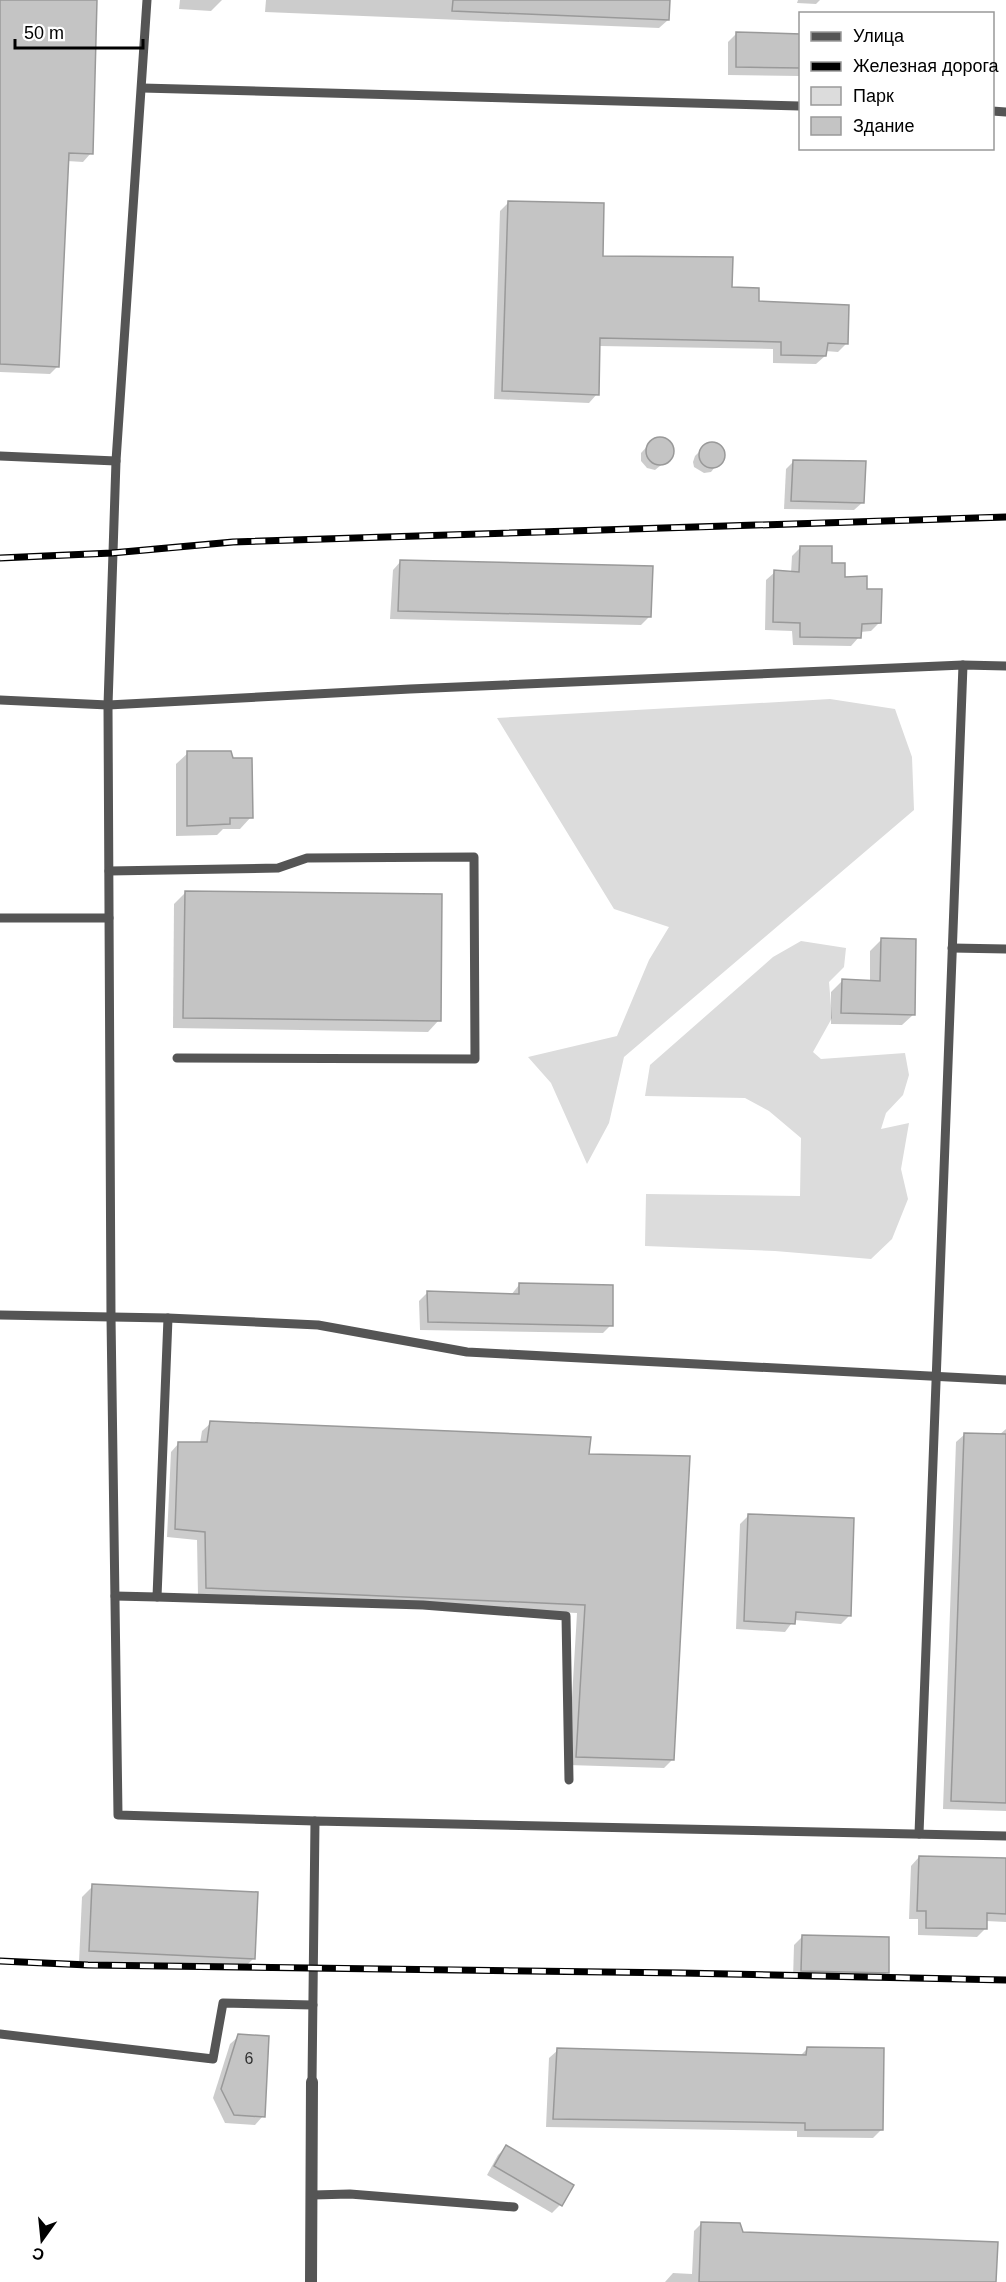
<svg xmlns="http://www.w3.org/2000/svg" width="1006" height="2282" font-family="Arial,sans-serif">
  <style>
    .green { fill: #dcdcdc }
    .shadow { fill: #0003 }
    .building { fill: #c4c4c4; stroke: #999; stroke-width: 1.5 }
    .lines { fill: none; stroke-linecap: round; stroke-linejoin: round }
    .lane { stroke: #555; stroke-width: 9 }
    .street { stroke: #555; stroke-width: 12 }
    .rail-casing { stroke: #000; stroke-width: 7 }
    .rail { stroke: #fff; stroke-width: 4.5; stroke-dasharray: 14; stroke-linecap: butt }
    .labels { text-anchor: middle; stroke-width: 6; stroke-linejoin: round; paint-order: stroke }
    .number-label { font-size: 16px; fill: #313131 }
  </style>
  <rect width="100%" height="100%" fill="#fff"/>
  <!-- green -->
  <g class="green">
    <path d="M830 699 895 709 912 757 914 810 624 1057 609 1123 587 1164 551 1083 528 1057 617 1036 649 960 669 927 614 909 497 718Z"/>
    <path d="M801 941 846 948 844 967 829 982 832 1018 813 1052 821 1059 905 1053 909 1075 903 1095 886 1113 881 1129 909 1123 901 1169 908 1199 892 1239 871 1259 775 1251 645 1246 646 1194 800 1196 801 1138 769 1111 745 1098 645 1096 650 1065 773 957Z"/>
  </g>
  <!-- shadow -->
  <g class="shadow">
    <path d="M0 0H96L91 153 83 162 67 161 58 366 50 374 0 372Z"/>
    <path d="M180 0H222L211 11 179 9Z"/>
    <path d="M266 0H668V20L659 28 265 12Z"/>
    <path d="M798 0H820L816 4 797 3Z"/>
    <path d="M736 34 800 35V76L728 75V42Z"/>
    <path d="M509 202 601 258 731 288 846 344 838 352 825 351V356L816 364 773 363V349L599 346 597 394 589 403 494 399 500 211Z"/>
    <path d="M665 439 671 445V457L655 470 647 468 641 461V453L653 440Z"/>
    <path d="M707 444H715L722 449 723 457 711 472 704 473 694 467 693 462 695 456Z"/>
    <path d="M794 461 863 502 854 510 784 509 786 469Z"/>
    <path d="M800 548 831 564 843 578 865 590 879 623 871 631 860 632 859 637 851 646 793 645 792 631 765 630 766 580 775 572 791 573 792 556Z"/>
    <path d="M401 561 649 617 641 625 390 619 393 570Z"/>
    <path d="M188 753 232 760 251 817 240 829H223L217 835 176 836V764Z"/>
    <path d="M186 892 439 1020 428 1032 173 1028 174 904Z"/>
    <path d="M882 939 914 1014 902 1025 831 1024V992L843 980 870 982V951Z"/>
    <path d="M519 1285 611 1325 603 1333 420 1330 419 1301 428 1292 511 1295Z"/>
    <path d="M211 1423 588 1456 673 1759 664 1768 568 1765 577 1613 198 1596 197 1540 167 1537 171 1452 179 1443H200L202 1431Z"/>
    <path d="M1006 1429V1811L943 1809 956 1442 965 1434 999 1435Z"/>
    <path d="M749 1515 850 1615 841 1624 794 1620 785 1632 736 1629 740 1524Z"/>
    <path d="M919 1857 1006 1859V1922L986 1921 985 1929 977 1937 918 1935V1919H909L911 1866Z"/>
    <path d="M93 1886 253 1959 242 1970 79 1962 82 1897Z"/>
    <path d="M803 1936 887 1972 879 1981 793 1979 794 1945Z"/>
    <path d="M239 2036 263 2116 255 2125 225 2123 213 2098 230 2044Z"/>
    <path d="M807 2049 881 2130 873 2138 797 2137V2131L546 2127 549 2058 558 2050 799 2057Z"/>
    <path d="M506 2147 560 2205 552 2213 487 2175 498 2155Z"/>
    <path d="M702 2223 741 2233 995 2282H665L673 2273 692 2274 694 2231Z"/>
  </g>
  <!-- building -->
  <g class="building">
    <path d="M0 0H97L93 154 69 153 59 367 0 364Z"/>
    <path d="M453 0H670L669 20 452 11Z"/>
    <path d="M736 32 801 34V68L736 67Z"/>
    <path d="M508 201 604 203 603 256 733 257 732 287 759 288V301L849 305 848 344 828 343 826 356 781 355V342L600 338 599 395 502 391Z"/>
    <circle cx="660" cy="451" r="14"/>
    <circle cx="712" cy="455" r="13"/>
    <path d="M793 460 866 461 864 503 791 501Z"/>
    <path d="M800 546H832V563H845V577L867 576V589H882L881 623 862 624 861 638 800 637V623L773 622 774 570 799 572Z"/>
    <path d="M400 560 653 566 651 617 398 611Z"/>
    <path d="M187 751H231L233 758H252L253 818H230V824L187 826Z"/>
    <path d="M185 891 442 894 441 1021 183 1018Z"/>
    <path d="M881 938 916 939 915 1015 841 1013 842 979 880 981Z"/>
    <path d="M519 1283 613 1285V1326L428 1322 427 1291 519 1294Z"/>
    <path d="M210 1421 591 1437 589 1454 690 1456 674 1760 576 1757 585 1605 206 1588 205 1532 175 1529 178 1442H207Z"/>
    <path d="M964 1433 1006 1434V1803L951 1801Z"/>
    <path d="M748 1514 854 1518 851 1616 796 1612 795 1624 744 1621Z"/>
    <path d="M919 1856 1006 1858V1914L987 1913V1929L926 1928V1911H917Z"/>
    <path d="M92 1884 258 1892 255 1959 89 1951Z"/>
    <path d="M802 1935 889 1937V1973L801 1971Z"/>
    <path d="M238 2034 269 2036 265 2117 234 2115 221 2089Z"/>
    <path d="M807 2047 884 2048 883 2130H805V2123L553 2119 557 2048 806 2055Z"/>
    <path d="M506 2145 574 2185 562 2206 494 2166Z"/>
    <path d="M701 2222 740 2223 743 2232 998 2242 996 2282H699Z"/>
  </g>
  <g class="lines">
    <!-- lane -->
    <g class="lane">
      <path d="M147 0 116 461 108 705 111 1317 118 1815 315 1821"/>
      <path d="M142 88 800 106"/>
      <path d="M992 111 1006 112"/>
      <path d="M0 456 116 461"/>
      <path d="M0 700 108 705 410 689 963 665 1006 666"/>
      <path d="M109 871 278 868 307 858 474 857 475 1059 177 1058"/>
      <path d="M0 918H109"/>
      <path d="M952 948 1006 949"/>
      <path d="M0 1315 168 1318 318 1325 467 1352 1006 1380"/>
      <path d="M115 1596 157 1597 168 1318"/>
      <path d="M157 1597 423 1605 566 1616 569 1780"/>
      <path d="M919 1834 963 665"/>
      <path d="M0 2034 213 2059 223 2003 313 2005"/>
      <path d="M312 2082 315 1821 1006 1836"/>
      <path d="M313 2195 350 2194 514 2207"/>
    </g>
    <!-- street -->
    <path class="street" d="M311 2282 312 2082"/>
    <!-- rail casing -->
    <g class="rail-casing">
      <g id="rail">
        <path d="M0 558 112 553 233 542 1006 517"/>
        <path d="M0 1961 88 1965 682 1973 1006 1980"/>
      </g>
    </g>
    <!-- rail -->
    <use href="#rail" class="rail"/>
  </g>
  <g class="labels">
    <!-- number labels -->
    <g class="number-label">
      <text x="249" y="2064">6</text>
    </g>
  </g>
  <!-- legend -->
  <rect x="799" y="12" width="195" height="138" fill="#ffffff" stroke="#999999" stroke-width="1.5"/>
  <rect x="811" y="32" width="30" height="9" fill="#555555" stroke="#999999" stroke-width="1.5"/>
  <text x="853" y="42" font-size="18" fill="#000000">Улица</text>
  <rect x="811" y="62" width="30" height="9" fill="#000000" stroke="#999999" stroke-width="1.5"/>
  <text x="853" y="72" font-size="18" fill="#000000">Железная дорога</text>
  <rect x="811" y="87" width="30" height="18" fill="#dcdcdc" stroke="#999999" stroke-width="1.5"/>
  <text x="853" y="102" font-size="18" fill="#000000">Парк</text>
  <rect x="811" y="117" width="30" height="18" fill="#c4c4c4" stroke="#999999" stroke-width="1.5"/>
  <text x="853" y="132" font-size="18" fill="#000000">Здание</text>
  <!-- north arrow -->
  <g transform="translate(42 2240) rotate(195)" stroke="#ffffff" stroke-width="4.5" paint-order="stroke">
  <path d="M0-4.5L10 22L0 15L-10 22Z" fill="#000000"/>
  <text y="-9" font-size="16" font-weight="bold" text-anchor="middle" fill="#000000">С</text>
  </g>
  <!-- scale -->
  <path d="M15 39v9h128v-9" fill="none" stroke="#000000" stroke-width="3"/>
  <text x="24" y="39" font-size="18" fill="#000000" stroke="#ffffff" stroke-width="4.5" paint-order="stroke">50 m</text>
</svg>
